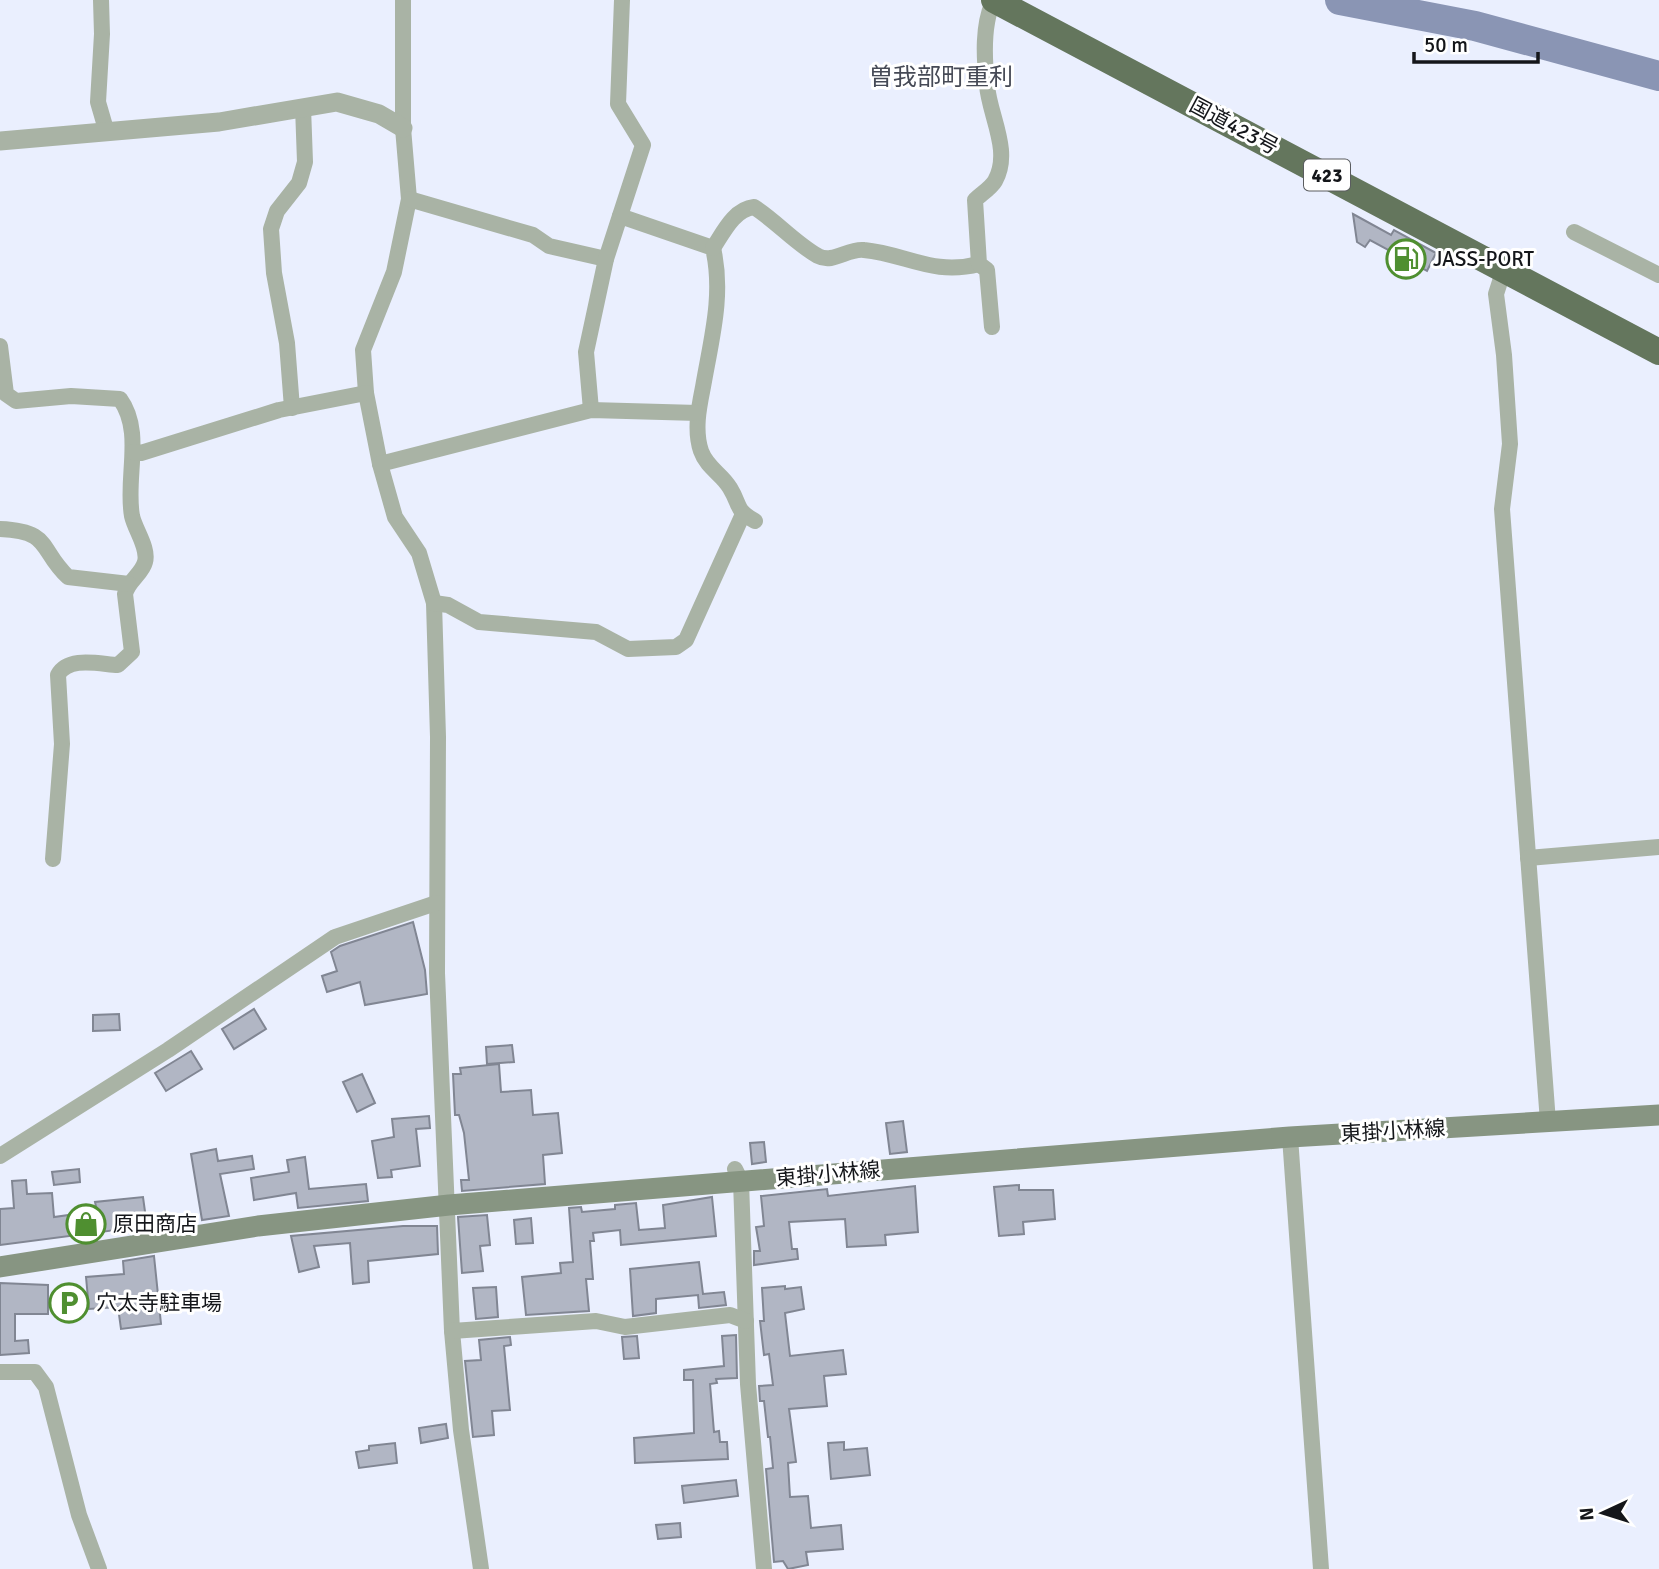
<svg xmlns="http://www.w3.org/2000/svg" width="1659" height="1569" font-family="Signika,'Noto Sans JP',sans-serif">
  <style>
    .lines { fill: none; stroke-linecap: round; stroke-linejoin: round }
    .river { stroke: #8a95b4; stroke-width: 30 }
    .building { fill: #b1b6c4; stroke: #818693; stroke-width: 2 }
    .minor { stroke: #a9b3a5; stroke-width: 16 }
    .tertiary { stroke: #a9b3a5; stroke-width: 19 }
    .secondary { stroke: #879582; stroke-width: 21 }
    .trunk { stroke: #64765d; stroke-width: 26 }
    .labels { text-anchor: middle; stroke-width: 6; stroke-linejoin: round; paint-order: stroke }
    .shield { fill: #fff; stroke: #5a5c5f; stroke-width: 2 }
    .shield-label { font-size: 19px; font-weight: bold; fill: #14161a }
    .street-label { font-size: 21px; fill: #14161a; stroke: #fff }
    .poi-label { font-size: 21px; fill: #14161a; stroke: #fff; text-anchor: start }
    .quarter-label { font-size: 24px; fill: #464a56; stroke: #fff }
  </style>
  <rect width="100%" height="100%" fill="#eaeffe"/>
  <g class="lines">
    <!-- river -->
    <path class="river" d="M1340 0 1475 26 1659 76"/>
  </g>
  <!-- building -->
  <g class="building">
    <path d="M1353 214 1391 235 1394 230 1436 253 1427 271 1370 240 1365 247 1357 242Z"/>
    <path d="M413 922 425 970 427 994 365 1005 360 982 327 992 322 976 337 971 331 952 340 946Z"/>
    <path d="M254 1009 266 1029 234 1049 222 1029Z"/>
    <path d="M119 1014 120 1030 93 1031V1015Z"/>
    <path d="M512 1045 514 1062 487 1064 486 1047Z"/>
    <path d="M191 1051 202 1069 166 1091 155 1073Z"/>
    <path d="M499 1064 501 1092 531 1090 533 1115 558 1113 562 1153 543 1155 545 1184 462 1191 461 1180H469L464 1133 459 1115H455L453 1074H461L460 1068Z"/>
    <path d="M362 1074 375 1103 357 1112 343 1082Z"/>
    <path d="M429 1116 430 1128 416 1129 420 1166 391 1170 392 1177 378 1178 372 1141 394 1137 392 1119Z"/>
    <path d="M903 1121 907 1152 890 1154 886 1123Z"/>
    <path d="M764 1142 766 1162 752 1164 750 1143Z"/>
    <path d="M216 1149 218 1161 252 1156 254 1169 220 1174 229 1216 202 1220 191 1154Z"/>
    <path d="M305 1157 309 1189 366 1184 368 1201 298 1208 296 1193 254 1200 251 1178 289 1172 287 1160Z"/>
    <path d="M79 1169 80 1182 54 1185 52 1172Z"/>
    <path d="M26 1180 27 1194 52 1193 54 1217 97 1211 95 1202 143 1197 147 1226 0 1245V1209L14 1208 12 1181Z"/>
    <path d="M1019 1185V1190H1053L1055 1219 1023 1222 1024 1234 999 1236 994 1187Z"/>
    <path d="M915 1186 918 1232 885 1235 886 1245 847 1247 845 1219 789 1222 792 1249H797L798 1259 754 1265V1251H760L756 1227 764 1226 761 1196 827 1189 828 1196Z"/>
    <path d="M712 1197 716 1236 621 1245 620 1230 593 1233 594 1241H590L593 1279H586L589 1311 526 1315 522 1277 561 1273 560 1263 573 1262 569 1208 581 1207 582 1212 615 1209V1205L636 1203 639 1230 665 1228 663 1205Z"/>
    <path d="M487 1215 490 1245 480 1246 483 1271 462 1273 458 1217Z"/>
    <path d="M531 1218 533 1243 516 1244 514 1220Z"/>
    <path d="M403 1226H437L438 1254 368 1261 369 1282 353 1284 350 1243 314 1246 319 1267 299 1272 291 1236Z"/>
    <path d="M154 1256 161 1324 121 1329 118 1307 89 1309 86 1277 124 1274 123 1261Z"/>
    <path d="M699 1262 703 1294 724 1292 726 1305 699 1308 698 1295 656 1299V1313L633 1316 630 1269Z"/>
    <path d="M0 1283 48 1285V1314H15V1341L28 1340 29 1353 0 1355Z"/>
    <path d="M785 1286V1289L801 1287 804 1309 785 1313 790 1356 843 1350 846 1374 824 1376 827 1406 789 1409 796 1462 788 1463 790 1497 808 1496 811 1528 841 1525 843 1549 806 1552 808 1565 788 1569 783 1561 774 1562 766 1469 773 1468 770 1437H768L764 1401H760L759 1386 773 1385 769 1354 764 1355 760 1321H764L762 1288Z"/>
    <path d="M496 1287 498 1317 476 1319 473 1288Z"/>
    <path d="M736 1335 737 1378 716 1379 717 1383 710 1384 714 1432 719 1431 720 1442H727L728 1459 635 1463 634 1438 694 1433 693 1380H684V1370L724 1366 722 1336Z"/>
    <path d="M637 1336 639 1358 624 1359 622 1337Z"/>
    <path d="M510 1337 511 1345 504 1346 510 1410 492 1411 494 1435 473 1437 465 1361 481 1360 479 1340Z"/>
    <path d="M446 1424 448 1438 421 1443 419 1428Z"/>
    <path d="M844 1442V1450L867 1448 870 1475 831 1479 828 1443Z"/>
    <path d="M395 1443 397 1463 359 1468 356 1452 369 1450V1446Z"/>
    <path d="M736 1480 738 1496 684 1503 682 1486Z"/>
    <path d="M680 1523 681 1537 658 1539 656 1525Z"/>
  </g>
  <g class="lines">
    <!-- minor -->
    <g class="minor">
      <path d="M101 0 102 34 98 102 107 133"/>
      <path d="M403 0V128L409 199 394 272 363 350 366 393 380 464 395 517 419 553 434 603 438 737 437 973 452 1331 461 1430 481 1569"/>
      <path d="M409 199 533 235 549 246 606 259"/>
      <path d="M620 216 713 248C724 295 711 340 703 387 699 407 694 430 701 451 707 468 722 474 730 488 741 506 735 510 755 521"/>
      <path d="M1574 232 1659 275"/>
      <path d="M713 248C723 233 734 209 754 207 776 221 795 243 818 256 833 264 848 248 864 250 906 254 933 276 979 264"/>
      <path d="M1504 269 1496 294 1504 355 1510 444 1502 509 1548 1122"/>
      <path d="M992 327 987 270 979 264 975 200C981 194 991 188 995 181 1012 151 989 115 987 85 984 58 982 24 994 0"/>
      <path d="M0 346 6 394 16 401 71 396 120 399C144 432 125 478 132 516 135 530 149 548 145 562 142 574 128 581 125 594L132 652 118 665C99 664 68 656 58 675L62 744 53 859"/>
      <path d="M292 408 287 343 274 273 271 229 277 211 299 183 305 162 303 107"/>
      <path d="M591 410 586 352 606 259 643 145 618 104 622 0"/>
      <path d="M133 452 141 453 279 410 366 393"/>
      <path d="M380 464 591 410 698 413"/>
      <path d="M0 529C52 531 39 550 68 577L129 584"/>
      <path d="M434 603 448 605 479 622 596 632 628 649 676 647 686 640 743 514"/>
      <path d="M1528 858 1659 847"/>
      <path d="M1290 1137 1321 1569"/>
      <path d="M0 1156 168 1050 335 937 436 903"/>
      <path d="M735 1169 741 1181 748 1384 764 1569"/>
      <path d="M452 1331 596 1321 625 1327 730 1315 746 1321"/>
      <path d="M0 1372H35L46 1387 79 1515 99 1569"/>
    </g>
    <!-- tertiary -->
    <path class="tertiary" d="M0 141 219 122 337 102 379 114 403 128"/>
    <!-- secondary -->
    <path class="secondary" d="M0 1267 258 1226 449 1205 1290 1137 1659 1115"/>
    <!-- trunk -->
    <path class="trunk" d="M994 0 1659 352"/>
  </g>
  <!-- icons -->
  <defs>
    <g id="fuel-ring" transform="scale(2.0125)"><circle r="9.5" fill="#fff" stroke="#4f8f30" stroke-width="1.5"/><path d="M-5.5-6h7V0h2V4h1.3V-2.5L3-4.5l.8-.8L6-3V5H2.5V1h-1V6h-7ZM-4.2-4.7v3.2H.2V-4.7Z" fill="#4f8f30"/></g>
    <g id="shop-ring" transform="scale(2.0125)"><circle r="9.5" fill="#fff" stroke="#4f8f30" stroke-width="1.5"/><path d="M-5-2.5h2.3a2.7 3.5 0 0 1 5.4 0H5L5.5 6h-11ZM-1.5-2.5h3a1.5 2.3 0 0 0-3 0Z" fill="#4f8f30"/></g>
    <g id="parking-ring" transform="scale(2.0125)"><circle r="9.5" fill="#fff" stroke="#4f8f30" stroke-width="1.5"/><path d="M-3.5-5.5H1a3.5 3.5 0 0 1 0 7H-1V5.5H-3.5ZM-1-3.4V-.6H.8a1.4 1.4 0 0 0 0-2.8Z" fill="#4f8f30"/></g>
  </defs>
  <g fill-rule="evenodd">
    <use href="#fuel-ring" x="1406" y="259"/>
    <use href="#shop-ring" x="86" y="1224"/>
    <use href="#parking-ring" x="69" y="1303"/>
  </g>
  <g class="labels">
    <!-- shield labels -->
    <rect class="shield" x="1304" y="159.5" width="46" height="31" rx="5"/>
    <g class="shield-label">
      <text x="1327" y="182">423</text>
    </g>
    <!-- street labels -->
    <g class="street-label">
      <text transform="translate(1234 126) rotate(28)" y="7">国道423号</text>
      <text transform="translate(1393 1131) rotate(-3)" y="7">東掛小林線</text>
      <text transform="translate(828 1174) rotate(-5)" y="7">東掛小林線</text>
    </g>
    <!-- poi labels -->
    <g class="poi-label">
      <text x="1433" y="266">JASS-PORT</text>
      <text x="113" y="1231">原田商店</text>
      <text x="96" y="1310">穴太寺駐車場</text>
    </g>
    <!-- quarter labels -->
    <g class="quarter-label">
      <text x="941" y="85">曽我部町重利</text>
    </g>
  </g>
  <!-- north arrow -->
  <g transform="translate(1603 1513) rotate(266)" stroke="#ffffff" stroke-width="5" paint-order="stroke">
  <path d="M0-5L12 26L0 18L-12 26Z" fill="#14161a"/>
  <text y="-10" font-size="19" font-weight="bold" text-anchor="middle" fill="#14161a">N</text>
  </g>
  <!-- scale -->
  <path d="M1414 52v10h124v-10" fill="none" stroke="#14161a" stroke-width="3.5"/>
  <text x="1424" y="52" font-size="21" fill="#14161a" stroke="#ffffff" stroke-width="5" paint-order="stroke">50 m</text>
</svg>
